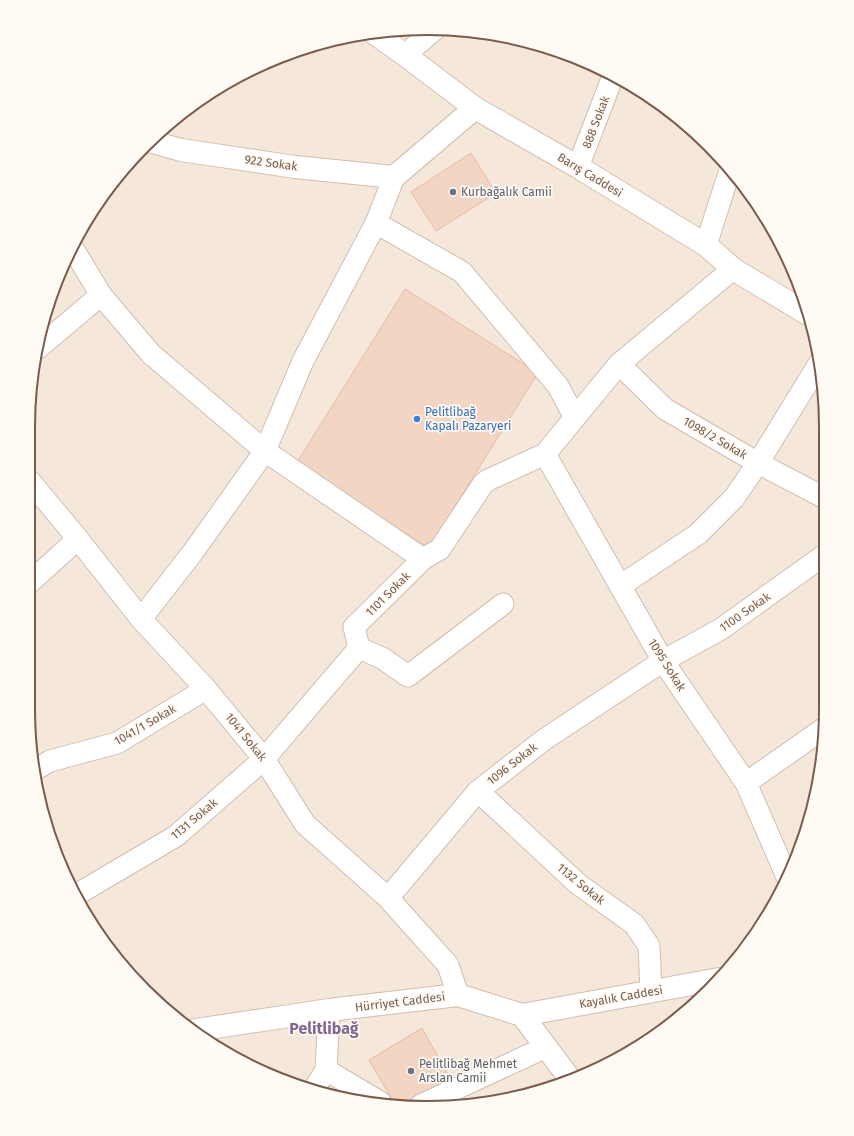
<svg xmlns="http://www.w3.org/2000/svg" width="854" height="1136" font-family="'Fira Sans',sans-serif">
  <style>
    .residential { fill: #f5e8da }
    .building { fill: #f3d5c3; stroke: #e6bba3 }
    .lines { fill: none; stroke-linecap: round; stroke-linejoin: round }
    .minor-casing { stroke: #d1beb0; stroke-width: 23 }
    .tertiary-casing { stroke: #d1beb0; stroke-width: 24 }
    .secondary-casing { stroke: #d6c0b0; stroke-width: 24 }
    .minor { stroke: #fff; stroke-width: 21 }
    .tertiary { stroke: #fff; stroke-width: 22 }
    .secondary { stroke: #fff; stroke-width: 22 }
    .worship-dot { fill: #6b7280; stroke: #fffaf3; stroke-width: 1.5 }
    .shop-dot { fill: #3f7fe0; stroke: #fffaf3; stroke-width: 1.5 }
    .labels { text-anchor: middle; stroke-width: 3.5; stroke-linejoin: round; paint-order: stroke }
    .street-label { font-size: 12px; fill: #7a5c4d; stroke: #fffaf3 }
    .worship-label { font-size: 12px; fill: #5b616d; stroke: #fffaf3; text-anchor: start }
    .shop-label { font-size: 12px; fill: #366cbe; stroke: #fffaf3; text-anchor: start }
    .district-label { font-size: 16px; font-weight: bold; fill: #846695; stroke: #fffaf3 }
    .rim { fill: none; stroke: #7a5c4d; stroke-width: 2 }
  </style>
  <rect width="100%" height="100%" fill="#fdf6ec"/>
  <!-- residential -->
  <path class="residential" d="M427 28 505 36 579 58 648 95 709 145 759 205 805 299 823 375V761L805 837 772 909 727 972 649 1041 555 1087 453 1107 349 1100 250 1067 164 1009 111 952 82 909 42 812 28 709 29 401 42 324 69 250 110 184 145 145 205 95 274 58 349 36Z"/>
  <!-- building -->
  <g class="building">
    <path d="M471 153 496 193 436 231 411 192Z"/>
    <path d="M405 289 538 373 429 548 296 464Z"/>
    <path d="M422 1028 453 1083 417 1103 392 1099 369 1060Z"/>
  </g>
  <g class="lines">
    <!-- minor casing -->
    <g class="minor-casing">
      <g id="minor">
        <path d="M405 55 435 29"/>
        <path d="M578 167 613 76"/>
        <path d="M376 223 462 272 558 386 575 418"/>
        <path d="M706 245 730 170"/>
        <path d="M72 247 101 295 151 354 265 451 423 559"/>
        <path d="M37 349 101 295"/>
        <path d="M619 364 665 409 758 463 823 497"/>
        <path d="M545 454 663 661 746 783 787 877"/>
        <path d="M29 480 78 539 141 619 206 689 264 759 305 824 388 898 448 965 458 995"/>
        <path d="M28 584 78 539"/>
        <path d="M620 586 698 534 734 498 758 463 820 362"/>
        <path d="M141 619 193 552 265 451 303 361 376 223 394 177"/>
        <path d="M359 648 382 658 408 676 503 604"/>
        <path d="M36 769 50 761 117 743 206 689"/>
        <path d="M746 783 823 729"/>
        <path d="M478 791 578 884 634 924 649 946 651 991"/>
        <path d="M76 895 176 836 264 759 359 648 354 627 423 559 440 549 483 484 488 480 545 454 619 364 733 269"/>
        <path d="M388 898 478 791 545 739 663 661 721 629 823 556"/>
        <path d="M326 1070 380 1102"/>
        <path d="M314 1089 326 1070 329 1010"/>
        <path d="M421 1105 546 1047"/>
      </g>
    </g>
    <!-- tertiary casing -->
    <g class="tertiary-casing">
      <g id="tertiary">
        <path d="M149 141 181 150 295 167 394 177 475 108"/>
        <path d="M522 1015 719 979"/>
        <path d="M196 1030 329 1010 458 995 522 1015 570 1079"/>
      </g>
    </g>
    <!-- secondary casing -->
    <g class="secondary-casing">
      <path id="secondary" d="M374 33 405 55 475 108 578 167 706 245 733 269 808 314"/>
    </g>
    <!-- minor -->
    <use href="#minor" class="minor"/>
    <!-- tertiary -->
    <use href="#tertiary" class="tertiary"/>
    <!-- secondary -->
    <use href="#secondary" class="secondary"/>
  </g>
  <!-- markers -->
  <g class="worship-dot">
    <circle cx="453" cy="192" r="4"/>
    <circle cx="411" cy="1071" r="4"/>
  </g>
  <circle class="shop-dot" cx="417" cy="419" r="4"/>
  <g class="labels">
    <!-- street labels -->
    <g class="street-label">
      <text transform="translate(596 122) rotate(-69)" y="4">888 Sokak</text>
      <text transform="translate(271 163) rotate(8)" y="4">922 Sokak</text>
      <text transform="translate(590 175) rotate(31)" y="4">Barış Caddesi</text>
      <text transform="translate(715 438) rotate(30)" y="4">1098/2 Sokak</text>
      <text transform="translate(388 594) rotate(-45)" y="4">1101 Sokak</text>
      <text transform="translate(745 612) rotate(-35)" y="4">1100 Sokak</text>
      <text transform="translate(667 665) rotate(58)" y="4">1095 Sokak</text>
      <text transform="translate(145 725) rotate(-30)" y="4">1041/1 Sokak</text>
      <text transform="translate(246 737) rotate(51)" y="4">1041 Sokak</text>
      <text transform="translate(512 764) rotate(-38)" y="4">1096 Sokak</text>
      <text transform="translate(194 819) rotate(-40)" y="4">1131 Sokak</text>
      <text transform="translate(581 884) rotate(39)" y="4">1132 Sokak</text>
      <text transform="translate(621 997) rotate(-10)" y="4">Kayalık Caddesi</text>
      <text transform="translate(400 1002) rotate(-7)" y="4">Hürriyet Caddesi</text>
    </g>
    <!-- worship labels -->
    <g class="worship-label">
      <text x="461" y="196">Kurbağalık Camii</text>
      <text x="419" y="1068">Pelitlibağ Mehmet<tspan x="419" dy="14">Arslan Camii</tspan></text>
    </g>
    <!-- shop labels -->
    <g class="shop-label">
      <text x="425" y="416">Pelitlibağ<tspan x="425" dy="14">Kapalı Pazaryeri</tspan></text>
    </g>
    <!-- district labels -->
    <g class="district-label">
      <text x="324" y="1034">Pelitlibağ</text>
    </g>
  </g>
  <!-- crop -->
  <path d="M0 0H854V1136H0ZM427 35H427A392 392 0 0 1 819 427V709A392 392 0 0 1 427 1101H427A392 392 0 0 1 35 709V427A392 392 0 0 1 427 35Z" fill="#fffaf3" fill-rule="evenodd"/>
  <path class="rim" d="M427 35H427A392 392 0 0 1 819 427V709A392 392 0 0 1 427 1101H427A392 392 0 0 1 35 709V427A392 392 0 0 1 427 35Z"/>
</svg>
